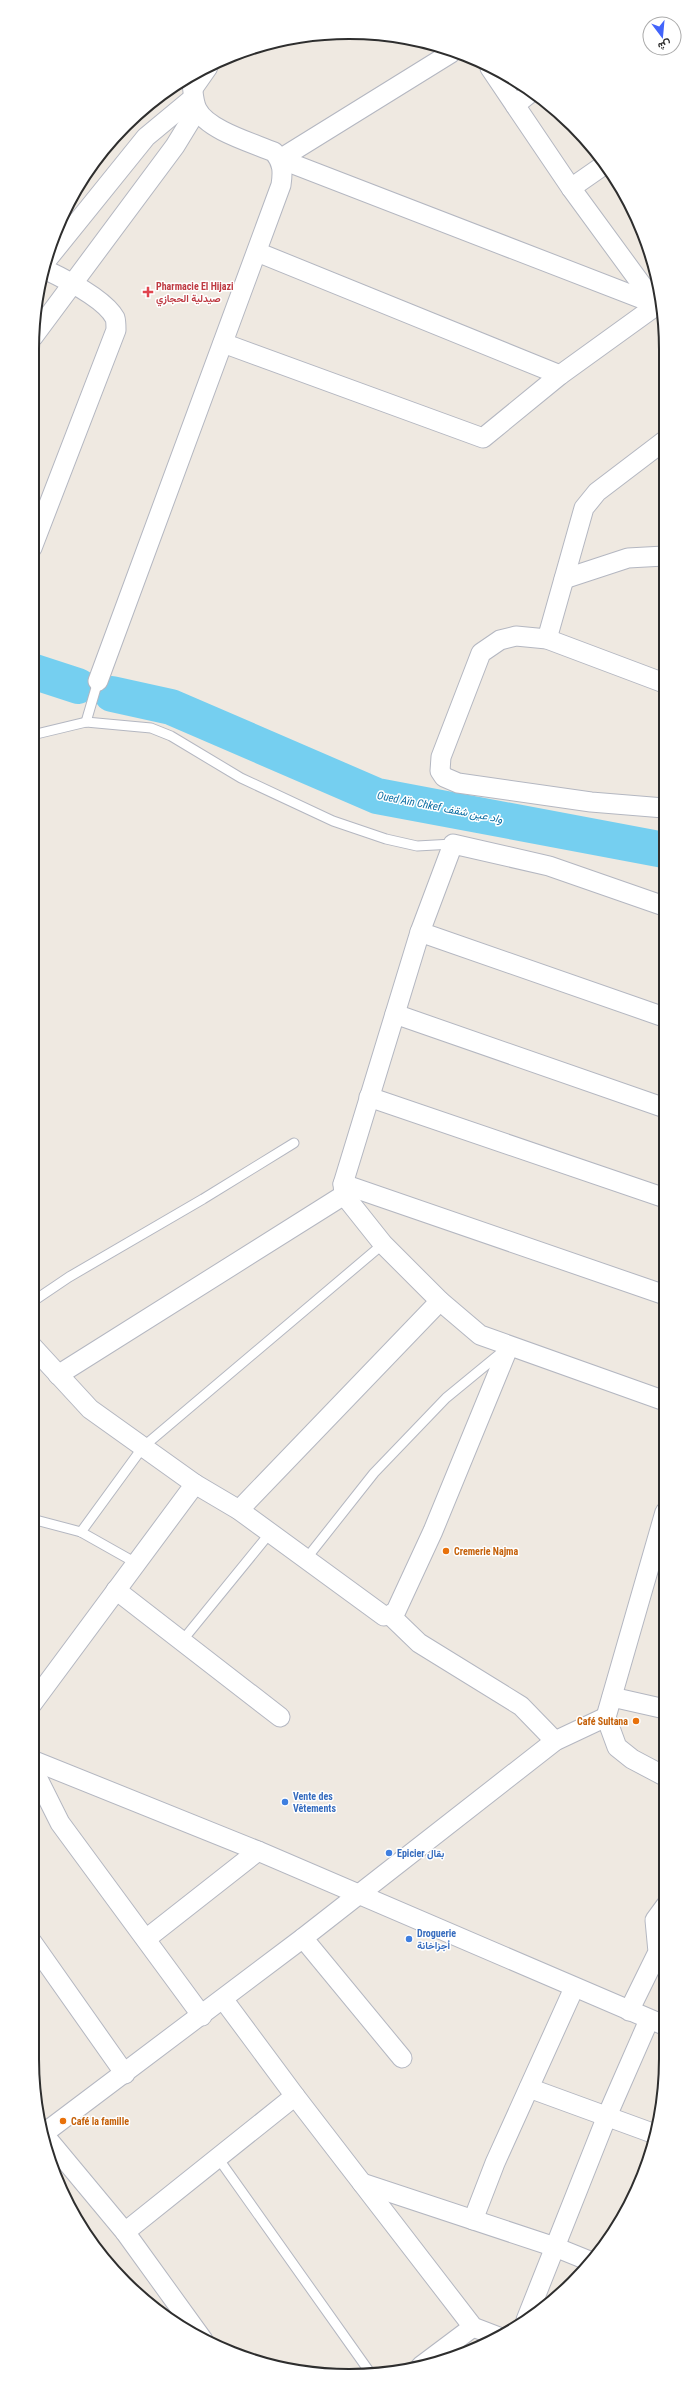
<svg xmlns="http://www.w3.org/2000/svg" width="698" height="2408" font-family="'Roboto Condensed',Vazirmatn,sans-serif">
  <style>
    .education { fill: #f0e6d1 }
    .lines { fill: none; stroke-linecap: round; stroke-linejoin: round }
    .river { stroke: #75cff0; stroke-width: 36 }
    .lane-casing { stroke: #b4b7c1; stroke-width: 11 }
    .street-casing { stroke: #b4b7c1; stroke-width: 21 }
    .lane { stroke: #fff; stroke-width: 9 }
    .street { stroke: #fff; stroke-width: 19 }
    .health-dot { fill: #e0444e; stroke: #fff; stroke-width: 1.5 }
    .food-dot { fill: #e8710a; stroke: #fff; stroke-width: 1.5 }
    .shop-dot { fill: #3f7fe0; stroke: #fff; stroke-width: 1.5 }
    .labels { text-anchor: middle; stroke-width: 3; stroke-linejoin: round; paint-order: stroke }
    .health-label { font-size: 10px; font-weight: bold; fill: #be3a42; stroke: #fff; text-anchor: start }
    .food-label { font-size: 10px; font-weight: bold; fill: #c56008; stroke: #fff; text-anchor: start }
    .shop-label { font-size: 10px; font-weight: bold; fill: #366cbe; stroke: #fff; text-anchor: start }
    .water-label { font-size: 11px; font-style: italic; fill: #0d6fa3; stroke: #fff }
    .rim { fill: none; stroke: #2e2e2e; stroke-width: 2 }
  </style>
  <rect width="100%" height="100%" fill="#efe9e1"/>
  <!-- education -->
  <path class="education" d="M81 2221 130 2286 111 2268Z"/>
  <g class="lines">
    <!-- river -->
    <g class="river">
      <path d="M32 671 78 686"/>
      <path d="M112 694 171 707 377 796 664 850"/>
    </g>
    <!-- lane casing -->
    <g class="lane-casing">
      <g id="lane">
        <path d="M86 722 98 681"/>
        <path d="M32 735 86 722 151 728 171 736 241 778 333 821 386 839 417 846 453 844"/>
        <path d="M32 1302 69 1277 203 1199 294 1143"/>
        <path d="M32 1519 81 1532 136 1563"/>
        <path d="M81 1532 143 1447 383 1244"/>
        <path d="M306 1559 374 1473 446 1398 502 1352"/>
        <path d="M182 1641 270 1533"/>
        <path d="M32 1681 44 1688"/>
        <path d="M218 2158 369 2371"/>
      </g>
    </g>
    <!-- street casing -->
    <g class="street-casing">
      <g id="street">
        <path d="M490 68 571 188 658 307"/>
        <path d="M194 87 208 67"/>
        <path d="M515 105 530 93"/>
        <path d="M280 159 663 307"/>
        <path d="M280 159 451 53"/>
        <path d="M571 188 604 165"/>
        <path d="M257 252 560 375"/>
        <path d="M46 261 146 137 193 98"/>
        <path d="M33 337 175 146 197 110"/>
        <path d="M223 343 483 438 560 375 657 305"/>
        <path d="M32 548 116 330C116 327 116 321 115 318 105 299 63 278 44 269"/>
        <path d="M564 579 628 558 664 556"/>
        <path d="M547 639 584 508 597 492 664 441"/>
        <path d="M98 681 281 185C283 172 283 163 274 152 253 143 207 130 197 109 192 99 194 87 190 76"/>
        <path d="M664 683 547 639 516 636 500 640 481 653 441 757 440 771 444 777 458 783 591 802 664 808"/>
        <path d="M664 906 549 866 453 844 420 932 343 1184 344 1195 383 1244 440 1301 480 1335 665 1401"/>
        <path d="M420 932 664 1017"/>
        <path d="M395 1014 665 1108"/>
        <path d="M369 1097 665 1198"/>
        <path d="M343 1184 665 1295"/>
        <path d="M32 1346 90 1409 195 1484 32 1704"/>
        <path d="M58 1375 344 1195"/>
        <path d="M195 1484 239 1510 384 1616 390 1615 396 1611 433 1531 509 1346"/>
        <path d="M239 1510 440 1301"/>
        <path d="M665 1512 606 1717 617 1747 632 1759 666 1777"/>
        <path d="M116 1590 280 1717"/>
        <path d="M390 1615 419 1643 521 1706 555 1741"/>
        <path d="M612 1697 665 1709"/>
        <path d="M32 1760 258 1851 666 2026"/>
        <path d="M32 1767 60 1823 202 2016"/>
        <path d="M303 1938 402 2058"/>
        <path d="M146 1939 258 1851"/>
        <path d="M32 1942 125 2074"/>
        <path d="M223 1999 295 2096 473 2327 499 2337"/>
        <path d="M629 2011 658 1952 655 1920 666 1905"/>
        <path d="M529 2088 655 2134"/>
        <path d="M41 2131 125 2232 203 2340"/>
        <path d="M43 2134 303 1938 555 1741 606 1717"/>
        <path d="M362 2183 555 2247 592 2262"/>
        <path d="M473 2220 495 2163 574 1988"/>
        <path d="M125 2232 295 2096"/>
        <path d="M526 2320 607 2116 649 2020"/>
        <path d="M421 2366 473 2327"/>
      </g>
    </g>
    <!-- lane -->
    <use href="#lane" class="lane"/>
    <!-- street -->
    <use href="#street" class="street"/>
  </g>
  <!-- markers -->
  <path class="health-dot" d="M146 286h4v4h4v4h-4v4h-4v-4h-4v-4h4z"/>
  <g class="food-dot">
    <circle cx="446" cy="1551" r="4"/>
    <circle cx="636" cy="1721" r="4"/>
    <circle cx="63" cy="2121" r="4"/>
  </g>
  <g class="shop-dot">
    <circle cx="285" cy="1802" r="4"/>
    <circle cx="389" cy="1853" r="4"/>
    <circle cx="409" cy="1939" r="4"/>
  </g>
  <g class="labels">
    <!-- health labels -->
    <g class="health-label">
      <text x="156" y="290">Pharmacie El Hijazi<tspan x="156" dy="12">صيدلية الحجازي</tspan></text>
    </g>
    <!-- food labels -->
    <g class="food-label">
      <text x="454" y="1555">Cremerie Najma</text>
      <text x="628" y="1725" text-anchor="end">Café Sultana</text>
      <text x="71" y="2125">Café la famille</text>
    </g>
    <!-- shop labels -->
    <g class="shop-label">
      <text x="293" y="1800">Vente des<tspan x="293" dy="12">Vêtements</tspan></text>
      <text x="397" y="1857">Epicier بقال</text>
      <text x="417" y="1937">Droguerie<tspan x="417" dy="12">أجزاخانة</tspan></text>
    </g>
    <!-- water labels -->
    <g class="water-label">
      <text transform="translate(440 807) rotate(11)" y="4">Oued Aïn Chkef واد عين شقف</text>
    </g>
  </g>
  <!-- crop -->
  <path d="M0 0H698V2408H0ZM349 39H349A310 310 0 0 1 659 349V2059A310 310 0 0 1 349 2369H349A310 310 0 0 1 39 2059V349A310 310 0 0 1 349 39Z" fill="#fff" fill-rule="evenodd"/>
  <path class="rim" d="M349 39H349A310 310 0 0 1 659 349V2059A310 310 0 0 1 349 2369H349A310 310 0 0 1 39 2059V349A310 310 0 0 1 349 39Z"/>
  <!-- north arrow -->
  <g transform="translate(662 36) rotate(164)"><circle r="19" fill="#ffffff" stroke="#ababab"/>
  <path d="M0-3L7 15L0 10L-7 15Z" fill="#4264fb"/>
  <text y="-6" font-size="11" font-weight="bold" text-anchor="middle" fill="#2e2e2e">ش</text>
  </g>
</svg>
